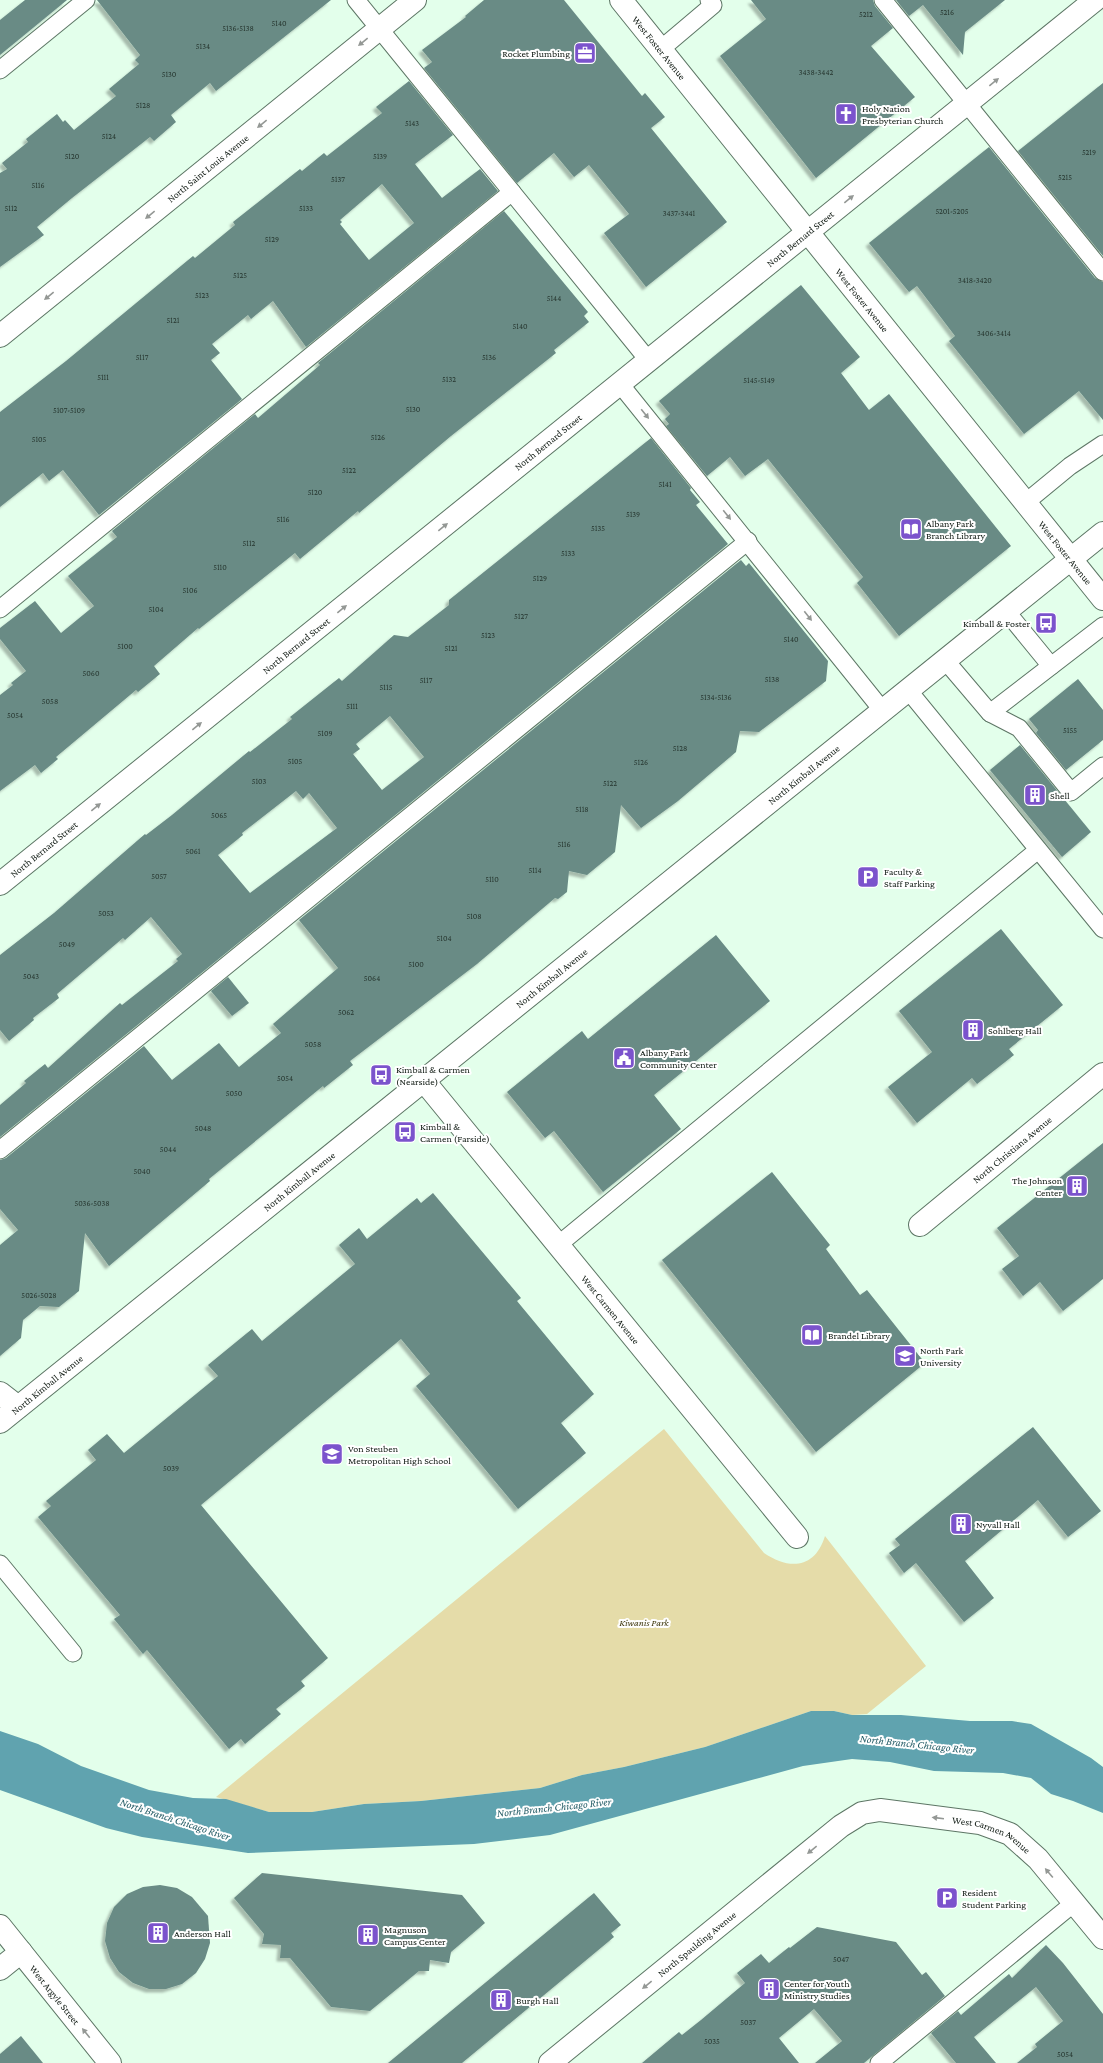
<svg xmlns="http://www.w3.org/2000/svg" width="1103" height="2063" font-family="'Crimson Pro',serif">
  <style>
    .green { fill: #e5dca9 }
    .water { fill: #60a3af }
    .building { fill: #698b85; fill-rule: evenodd; filter: url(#shadow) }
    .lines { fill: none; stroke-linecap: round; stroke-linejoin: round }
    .lane-casing { stroke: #5d7665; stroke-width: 19 }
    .street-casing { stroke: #5d7665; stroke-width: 24 }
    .secondary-casing { stroke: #5d7665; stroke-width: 24 }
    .lane { stroke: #fff; stroke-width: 17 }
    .street { stroke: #fff; stroke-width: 22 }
    .secondary { stroke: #fff; stroke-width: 22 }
    .oneway { fill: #949895 }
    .labels { text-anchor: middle; stroke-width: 4; stroke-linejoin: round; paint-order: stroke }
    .number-label { font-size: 8px; fill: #273730 }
    .street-label { font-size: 10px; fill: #111b14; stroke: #fff }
    .poi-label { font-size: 10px; fill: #111b14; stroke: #fff; text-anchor: start }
    .park-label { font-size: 10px; font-style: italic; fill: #3e370c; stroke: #fff }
    .water-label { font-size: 11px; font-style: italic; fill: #265e68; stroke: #fff }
  </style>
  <defs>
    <filter id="shadow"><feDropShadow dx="-3.5" dy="3.5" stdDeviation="1" flood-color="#0004"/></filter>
  </defs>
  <rect width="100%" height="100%" fill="#e3ffeb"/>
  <!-- green -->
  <path class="green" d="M664 1429 764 1553C789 1570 815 1569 825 1536L926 1666 867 1714 852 1715 834 1711H811L705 1747 624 1767 582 1775 540 1788 421 1801 364 1804 312 1812H269L216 1797Z"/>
  <!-- water -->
  <path class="water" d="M811 1711H834L852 1715H901L970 1721H1012L1031 1724 1091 1758 1103 1767V1813L1073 1801 1051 1794 1031 1778 1003 1773 934 1771 890 1762 852 1759 803 1766 550 1835 474 1844 248 1853 142 1837 106 1828 0 1790V1731L38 1744 81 1766 149 1790 193 1798 226 1799 269 1812H312L364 1804 421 1801 540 1788 582 1775 624 1767 705 1747Z"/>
  <!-- building -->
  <g class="building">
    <path d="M25 0H67L0 55V20Z"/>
    <path d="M97 0H331L216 91 210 83 171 115 176 122 154 141 150 137 72 198 37 227 44 235 0 267V173L7 169 2 163 28 142 26 139 57 114 63 122 65 120 74 130 116 96 109 89 139 64 135 60 140 55Z"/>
    <path d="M484 0H564L642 96 645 93 665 117 651 128 727 222 646 287 604 233 629 214 589 165 574 177 554 153 517 183 424 68 432 62 422 50 466 17 465 16Z"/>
    <path d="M751 0H873L875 6 893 28 871 46 915 97 816 178 720 56 766 19Z"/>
    <path d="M896 0H1005L965 32 963 55 923 5 909 16Z"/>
    <path d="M409 81 453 135 415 164 442 198 480 169 498 191 306 347 273 301 251 319 248 315 212 344 220 353 211 360 242 399 99 515 63 470 49 481 43 473 0 507V412L66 361 193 256 195 258 235 225 233 222 300 169 302 171 324 153 327 156 382 113 376 107ZM382 184 414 223 369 260 340 224 342 222 340 220Z"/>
    <path d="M1103 83V256L1018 151Z"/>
    <path d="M989 147 1095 278 1103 282V420L1079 391 1024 434 949 341 955 336 917 286 909 292 869 243Z"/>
    <path d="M504 211 588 312 584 316 589 322 554 350 556 353 451 436 359 513 358 511 300 559 295 553 199 629 198 628 154 666 160 674 138 692 136 690 56 757 58 759 41 773 35 765 0 791V695L13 685 11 683 26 671 0 639V628L35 601 61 633 94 606 68 576 117 537 112 531 255 414 258 418 320 365 318 363Z"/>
    <path d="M801 285 860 357 841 373 869 410 889 394 1011 546 899 636 857 583 863 577 768 459 745 476 730 457 707 476 666 426 669 424 665 419 670 414 659 401Z"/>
    <path d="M651 438 691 488 690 490 700 502 696 505 728 544 0 1137V1105L26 1083 24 1081 45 1064 48 1068 120 1003 122 1005 178 961 176 959 182 954 151 917 125 940 123 938 57 994 59 998 33 1018 34 1020 9 1041 0 1030V955L54 913 145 834 146 835 172 815 249 751 250 752 292 719 290 717 339 678 342 681 394 635 408 637 449 605V600ZM390 716 424 757 382 790 353 754 360 749 356 744ZM296 791 303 799 309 793 337 828 250 893 218 855 243 835 242 833Z"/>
    <path d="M741 560 746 566 749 563 828 661 826 681 759 732 740 731 736 752 678 801 641 828 621 805 615 852 587 875 569 871 567 892 558 899 555 898 477 964 350 1061 353 1065 324 1088 323 1086 209 1179 210 1181 109 1266 85 1233 79 1291 59 1307 40 1306 23 1320 21 1338 0 1356V1245L18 1230 0 1209V1160L6 1158 144 1046 172 1080 219 1043 239 1067 281 1033 273 1024 338 968 299 920Z"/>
    <path d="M1078 679 1103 710V740L1066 770 1036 733 1038 730 1029 719Z"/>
    <path d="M1020 745 1091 832 1062 857 990 770Z"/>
    <path d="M1001 929 1063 1005 1009 1049 1014 1055 977 1084 972 1078 917 1123 888 1087 932 1052 899 1011Z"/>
    <path d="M716 935 770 1001 654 1095 681 1129 603 1192 554 1131 545 1138 507 1092 582 1031 588 1039Z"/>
    <path d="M228 977 249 1003 232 1016 211 991Z"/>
    <path d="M1103 1143V1279L1063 1311 1040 1282 1023 1296 1002 1269 1019 1256 997 1228Z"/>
    <path d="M772 1172 830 1245 826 1249 860 1295 867 1290 925 1363 816 1452 662 1260Z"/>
    <path d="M433 1193 521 1298 517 1301 594 1394 561 1423 586 1453 518 1509 416 1386 430 1374 401 1339 201 1505 328 1658 301 1681 305 1686 276 1709 281 1714 245 1744 241 1739 229 1749 147 1650 143 1654 114 1619 120 1615 38 1517 51 1506 46 1501 96 1460 88 1450 107 1434 124 1453 218 1376 208 1365 252 1329 262 1341 355 1264 339 1245 359 1228 367 1239 417 1198 421 1203Z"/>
    <path d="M1033 1427 1101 1511 1068 1537 1038 1500 965 1561 994 1598 964 1622 916 1563 904 1573 889 1553 900 1545 895 1539Z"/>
    <path d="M262 1873 462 1895 485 1923 451 1952 449 1963 430 1960 429 1971H419L370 2011 331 2007 290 1958H280L281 1945 262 1944 264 1934 234 1898Z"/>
    <path d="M160 1885 177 1888 192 1897 208 1916 210 1943 205 1959 196 1973 182 1984 166 1989H149L133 1983 119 1972 110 1958 105 1941 107 1923 114 1907 127 1894 143 1887Z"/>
    <path d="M594 1893 621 1925 611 1933 614 1937 462 2063H388Z"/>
    <path d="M817 1927 896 1942 922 1975 926 1972 945 1996 864 2063H815L842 2041 814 2009 779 2038 799 2063H642L679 2032 682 2035 701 2020 745 1983 737 1973 761 1954 769 1963 789 1947 790 1948Z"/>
    <path d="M1046 1945 1063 1963 1103 2014V2063H1017L1037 2047 1035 2044 1063 2021 1036 1987 974 2037 996 2063H956L931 2033 958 2011 961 2015 1009 1974 1012 1978Z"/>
    <path d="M21 2036 43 2063H0V2054Z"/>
  </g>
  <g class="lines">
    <!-- lane casing -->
    <g class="lane-casing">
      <g id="lane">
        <path d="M356 0 649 361"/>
        <path d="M883 0 1103 272"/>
        <path d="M661 49 713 5 709 0"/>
        <path d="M0 70 86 0"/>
        <path d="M620 384 883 711"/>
        <path d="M1025 503 1070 466 1103 444"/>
        <path d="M0 609 512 192"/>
        <path d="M1006 611 1051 666"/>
        <path d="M945 660 990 713 1103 626"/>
        <path d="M908 690 1103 929"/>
        <path d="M990 713 1019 728 1071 792 1103 766"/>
        <path d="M0 1150 748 541"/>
        <path d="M558 1245 1038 850"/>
        <path d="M0 1564 73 1653"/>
        <path d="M879 2063 1074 1903"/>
      </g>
    </g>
    <!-- street casing -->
    <g class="street-casing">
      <g id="street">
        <path id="s1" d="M0 336 415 0"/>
        <path id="s2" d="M0 884 1095 0"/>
        <path id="s3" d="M424 1081 797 1537"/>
        <path id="s4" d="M920 1225 1103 1074"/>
        <path d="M0 1393 18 1407"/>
        <path id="s5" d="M0 1926 110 2063"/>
        <path d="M0 1969 21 1952"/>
        <path id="s6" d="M550 2063 841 1826 862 1813 880 1810 980 1823 1010 1834 1038 1859 1103 1938"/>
      </g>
    </g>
    <!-- secondary casing -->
    <g class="secondary-casing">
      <g id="secondary">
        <path id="s7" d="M621 0 1103 599"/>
        <path id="s8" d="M0 1422 1103 533"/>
      </g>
    </g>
    <!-- lane -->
    <use href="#lane" class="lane"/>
    <!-- street -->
    <use href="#street" class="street"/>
    <!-- secondary -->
    <use href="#secondary" class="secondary"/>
  </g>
  <!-- one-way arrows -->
  <defs><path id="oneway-solid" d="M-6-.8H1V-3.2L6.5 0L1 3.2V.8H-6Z"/></defs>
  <g class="oneway">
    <use href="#oneway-solid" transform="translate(363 42) rotate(141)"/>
    <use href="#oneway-solid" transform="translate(994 82) rotate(-39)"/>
    <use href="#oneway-solid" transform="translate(262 124) rotate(141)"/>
    <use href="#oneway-solid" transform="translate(849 199) rotate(-39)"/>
    <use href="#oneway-solid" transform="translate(150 215) rotate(141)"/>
    <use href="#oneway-solid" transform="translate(49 296) rotate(141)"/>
    <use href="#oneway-solid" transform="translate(645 414) rotate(51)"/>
    <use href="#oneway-solid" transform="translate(727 515) rotate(51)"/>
    <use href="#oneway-solid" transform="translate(443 527) rotate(-39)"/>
    <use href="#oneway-solid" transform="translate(342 609) rotate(-39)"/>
    <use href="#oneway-solid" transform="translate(808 616) rotate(52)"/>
    <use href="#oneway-solid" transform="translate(197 726) rotate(-39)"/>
    <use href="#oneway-solid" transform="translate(96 807) rotate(-39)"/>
    <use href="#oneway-solid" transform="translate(938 1818) rotate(-173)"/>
    <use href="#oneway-solid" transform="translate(812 1850) rotate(141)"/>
    <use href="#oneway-solid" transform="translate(1049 1873) rotate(-130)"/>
    <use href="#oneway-solid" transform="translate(647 1985) rotate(141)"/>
    <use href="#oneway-solid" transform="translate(86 2033) rotate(-129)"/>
  </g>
  <!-- icons -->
  <defs>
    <g id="office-square" transform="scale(1.15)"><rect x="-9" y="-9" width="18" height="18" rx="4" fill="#7b53cc" stroke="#fff"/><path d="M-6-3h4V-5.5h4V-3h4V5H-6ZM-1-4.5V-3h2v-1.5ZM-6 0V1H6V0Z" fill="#fff"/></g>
    <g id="church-square" transform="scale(1.15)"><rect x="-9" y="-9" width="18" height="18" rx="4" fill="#7b53cc" stroke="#fff"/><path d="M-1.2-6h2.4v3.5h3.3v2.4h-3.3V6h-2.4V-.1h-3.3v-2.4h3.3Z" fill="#fff"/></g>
    <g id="library-square" transform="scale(1.15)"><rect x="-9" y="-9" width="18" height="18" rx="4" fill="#7b53cc" stroke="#fff"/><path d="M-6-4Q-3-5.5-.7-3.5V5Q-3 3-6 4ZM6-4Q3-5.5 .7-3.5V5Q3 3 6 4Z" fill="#fff"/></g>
    <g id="bus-square" transform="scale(1.15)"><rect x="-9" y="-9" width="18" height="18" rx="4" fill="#7b53cc" stroke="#fff"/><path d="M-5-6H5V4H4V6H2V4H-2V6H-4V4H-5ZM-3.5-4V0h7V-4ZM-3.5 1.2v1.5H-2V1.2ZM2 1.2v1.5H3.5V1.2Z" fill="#fff"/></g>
    <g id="building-square" transform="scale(1.15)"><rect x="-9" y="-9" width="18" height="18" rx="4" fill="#7b53cc" stroke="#fff"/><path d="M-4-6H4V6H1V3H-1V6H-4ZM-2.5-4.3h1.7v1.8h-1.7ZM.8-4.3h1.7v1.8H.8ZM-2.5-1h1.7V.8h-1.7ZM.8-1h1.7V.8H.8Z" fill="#fff"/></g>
    <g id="parking-square" transform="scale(1.15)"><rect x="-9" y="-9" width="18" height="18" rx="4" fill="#7b53cc" stroke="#fff"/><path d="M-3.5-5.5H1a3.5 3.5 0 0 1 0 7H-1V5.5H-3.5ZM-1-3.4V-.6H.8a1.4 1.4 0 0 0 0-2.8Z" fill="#fff"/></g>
    <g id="civic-square" transform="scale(1.15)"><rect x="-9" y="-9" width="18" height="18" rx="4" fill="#7b53cc" stroke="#fff"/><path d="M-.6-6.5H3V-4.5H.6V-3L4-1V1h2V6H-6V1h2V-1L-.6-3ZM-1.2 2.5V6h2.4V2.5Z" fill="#fff"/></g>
    <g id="university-square" transform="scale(1.15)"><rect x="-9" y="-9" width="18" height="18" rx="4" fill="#7b53cc" stroke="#fff"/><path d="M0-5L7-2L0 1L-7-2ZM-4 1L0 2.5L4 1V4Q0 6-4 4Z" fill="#fff"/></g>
    <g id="school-square" transform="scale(1.15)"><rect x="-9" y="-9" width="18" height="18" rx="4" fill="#7b53cc" stroke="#fff"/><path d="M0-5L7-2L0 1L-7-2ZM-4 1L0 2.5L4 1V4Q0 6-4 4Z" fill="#fff"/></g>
  </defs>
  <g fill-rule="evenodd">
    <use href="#office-square" x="585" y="53"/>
    <use href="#church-square" x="846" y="114"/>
    <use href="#library-square" x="911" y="529"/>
    <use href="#bus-square" x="1046" y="623"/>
    <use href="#building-square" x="1035" y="795"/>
    <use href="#parking-square" x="868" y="877"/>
    <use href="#building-square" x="973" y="1030"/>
    <use href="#civic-square" x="624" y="1058"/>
    <use href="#bus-square" x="381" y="1075"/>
    <use href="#bus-square" x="405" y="1132"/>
    <use href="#building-square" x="1077" y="1186"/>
    <use href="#library-square" x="812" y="1335"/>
    <use href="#university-square" x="905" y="1356"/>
    <use href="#school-square" x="332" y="1454"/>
    <use href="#building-square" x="961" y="1524"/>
    <use href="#parking-square" x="947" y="1898"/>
    <use href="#building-square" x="158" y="1933"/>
    <use href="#building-square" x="368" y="1935"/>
    <use href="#building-square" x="769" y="1989"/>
    <use href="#building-square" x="501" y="2000"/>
  </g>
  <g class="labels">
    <!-- number labels -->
    <g class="number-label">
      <text x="947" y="15">5216</text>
      <text x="866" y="17">5212</text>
      <text x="279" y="26">5140</text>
      <text x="238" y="31">5136-5138</text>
      <text x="203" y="49">5134</text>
      <text x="816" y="75">3438-3442</text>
      <text x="169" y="77">5130</text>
      <text x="143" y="108">5128</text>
      <text x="412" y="126">5143</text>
      <text x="109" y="139">5124</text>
      <text x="1089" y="155">5219</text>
      <text x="72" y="159">5120</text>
      <text x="380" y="159">5139</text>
      <text x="1065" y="180">5215</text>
      <text x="338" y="182">5137</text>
      <text x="38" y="188">5116</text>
      <text x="11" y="211">5112</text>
      <text x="306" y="211">5133</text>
      <text x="952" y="214">5201-5205</text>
      <text x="679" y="216">3437-3441</text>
      <text x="272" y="242">5129</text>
      <text x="240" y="278">5125</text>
      <text x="975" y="283">3418-3420</text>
      <text x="202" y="298">5123</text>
      <text x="554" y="301">5144</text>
      <text x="173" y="323">5121</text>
      <text x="520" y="329">5140</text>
      <text x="994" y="336">3406-3414</text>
      <text x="142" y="360">5117</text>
      <text x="489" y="360">5136</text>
      <text x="103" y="380">5111</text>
      <text x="449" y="382">5132</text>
      <text x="759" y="383">5145-5149</text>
      <text x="413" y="412">5130</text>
      <text x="69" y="413">5107-5109</text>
      <text x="378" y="440">5126</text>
      <text x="39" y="442">5105</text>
      <text x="349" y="473">5122</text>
      <text x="665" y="487">5141</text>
      <text x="315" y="495">5120</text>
      <text x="633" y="517">5139</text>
      <text x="283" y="522">5116</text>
      <text x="598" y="531">5135</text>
      <text x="249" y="546">5112</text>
      <text x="568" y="556">5133</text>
      <text x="220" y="570">5110</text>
      <text x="540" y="581">5129</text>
      <text x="190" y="593">5106</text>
      <text x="156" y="612">5104</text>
      <text x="521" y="619">5127</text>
      <text x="488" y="638">5123</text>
      <text x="791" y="642">5140</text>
      <text x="125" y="649">5100</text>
      <text x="451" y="651">5121</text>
      <text x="91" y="676">5060</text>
      <text x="772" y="682">5138</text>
      <text x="426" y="683">5117</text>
      <text x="386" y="690">5115</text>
      <text x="716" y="700">5134-5136</text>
      <text x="50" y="704">5058</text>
      <text x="352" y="709">5111</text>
      <text x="15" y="718">5054</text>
      <text x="1070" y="733">5155</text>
      <text x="325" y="736">5109</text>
      <text x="680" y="751">5128</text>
      <text x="295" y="764">5105</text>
      <text x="641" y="765">5126</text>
      <text x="259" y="784">5103</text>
      <text x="610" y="786">5122</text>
      <text x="582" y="812">5118</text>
      <text x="219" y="818">5065</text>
      <text x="564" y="847">5116</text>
      <text x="193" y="854">5061</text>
      <text x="535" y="873">5114</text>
      <text x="159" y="879">5057</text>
      <text x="492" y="882">5110</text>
      <text x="106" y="916">5053</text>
      <text x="474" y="919">5108</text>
      <text x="444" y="941">5104</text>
      <text x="67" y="947">5049</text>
      <text x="416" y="967">5100</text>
      <text x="31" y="979">5043</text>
      <text x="372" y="981">5064</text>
      <text x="346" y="1015">5062</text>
      <text x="313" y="1047">5058</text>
      <text x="285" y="1081">5054</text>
      <text x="234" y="1096">5050</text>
      <text x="203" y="1131">5048</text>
      <text x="168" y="1152">5044</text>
      <text x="142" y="1174">5040</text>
      <text x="92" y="1206">5036-5038</text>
      <text x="39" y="1298">5026-5028</text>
      <text x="171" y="1471">5039</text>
      <text x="841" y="1962">5047</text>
      <text x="748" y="2025">5037</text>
      <text x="712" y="2044">5035</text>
      <text x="1065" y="2057">5054</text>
    </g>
    <!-- street labels -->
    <g class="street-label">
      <text dy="4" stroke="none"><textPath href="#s7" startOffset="61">West Foster Avenue</textPath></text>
      <text dy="4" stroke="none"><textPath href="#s1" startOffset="267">North Saint Louis Avenue</textPath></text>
      <text dy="4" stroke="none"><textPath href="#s2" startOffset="1028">North Bernard Street</textPath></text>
      <text dy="4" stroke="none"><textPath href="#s7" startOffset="385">West Foster Avenue</textPath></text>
      <text dy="4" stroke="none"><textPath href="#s2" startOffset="704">North Bernard Street</textPath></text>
      <text dy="4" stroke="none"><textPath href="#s7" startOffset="709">West Foster Avenue</textPath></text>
      <text dy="4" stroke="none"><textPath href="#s2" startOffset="380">North Bernard Street</textPath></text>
      <text dy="4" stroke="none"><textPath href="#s8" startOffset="1032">North Kimball Avenue</textPath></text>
      <text dy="4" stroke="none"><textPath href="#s2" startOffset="56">North Bernard Street</textPath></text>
      <text dy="4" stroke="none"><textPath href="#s8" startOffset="708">North Kimball Avenue</textPath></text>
      <text dy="4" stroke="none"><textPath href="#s4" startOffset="119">North Christiana Avenue</textPath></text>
      <text dy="4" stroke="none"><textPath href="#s8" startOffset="384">North Kimball Avenue</textPath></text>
      <text dy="4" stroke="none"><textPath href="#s3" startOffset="295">West Carmen Avenue</textPath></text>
      <text dy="4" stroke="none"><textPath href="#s8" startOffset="60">North Kimball Avenue</textPath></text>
      <text dy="4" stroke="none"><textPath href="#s6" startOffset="534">West Carmen Avenue</textPath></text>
      <text dy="4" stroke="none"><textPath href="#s6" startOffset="189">North Spaulding Avenue</textPath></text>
      <text dy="4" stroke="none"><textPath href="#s5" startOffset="88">West Argyle Street</textPath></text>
    </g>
    <!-- poi labels -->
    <g class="poi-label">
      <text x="570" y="57" text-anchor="end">Rocket Plumbing</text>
      <text x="862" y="112">Holy Nation<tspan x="862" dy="12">Presbyterian Church</tspan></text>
      <text x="926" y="527">Albany Park<tspan x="926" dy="12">Branch Library</tspan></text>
      <text x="1030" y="627" text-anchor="end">Kimball &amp; Foster</text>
      <text x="1050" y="799">Shell</text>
      <text x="884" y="875">Faculty &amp;<tspan x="884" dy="12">Staff Parking</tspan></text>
      <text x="988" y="1034">Sohlberg Hall</text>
      <text x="640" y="1056">Albany Park<tspan x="640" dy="12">Community Center</tspan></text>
      <text x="396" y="1073">Kimball &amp; Carmen<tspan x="396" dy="12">(Nearside)</tspan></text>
      <text x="420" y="1130">Kimball &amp;<tspan x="420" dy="12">Carmen (Farside)</tspan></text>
      <text x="1062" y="1184" text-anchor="end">The Johnson<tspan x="1062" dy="12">Center</tspan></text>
      <text x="828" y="1339">Brandel Library</text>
      <text x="920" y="1354">North Park<tspan x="920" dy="12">University</tspan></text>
      <text x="348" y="1452">Von Steuben<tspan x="348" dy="12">Metropolitan High School</tspan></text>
      <text x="976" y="1528">Nyvall Hall</text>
      <text x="962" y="1896">Resident<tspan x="962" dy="12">Student Parking</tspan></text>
      <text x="384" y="1933">Magnuson<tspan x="384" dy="12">Campus Center</tspan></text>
      <text x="174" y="1937">Anderson Hall</text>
      <text x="784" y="1987">Center for Youth<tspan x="784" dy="12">Ministry Studies</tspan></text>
      <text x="516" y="2004">Burgh Hall</text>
    </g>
    <!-- park labels -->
    <g class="park-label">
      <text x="644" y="1626">Kiwanis Park</text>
    </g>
    <!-- water labels -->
    <g class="water-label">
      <text transform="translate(917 1744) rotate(6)" y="4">North Branch Chicago River</text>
      <text transform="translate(554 1807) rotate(-6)" y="4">North Branch Chicago River</text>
      <text transform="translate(175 1819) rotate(18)" y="4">North Branch Chicago River</text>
    </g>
  </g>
</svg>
